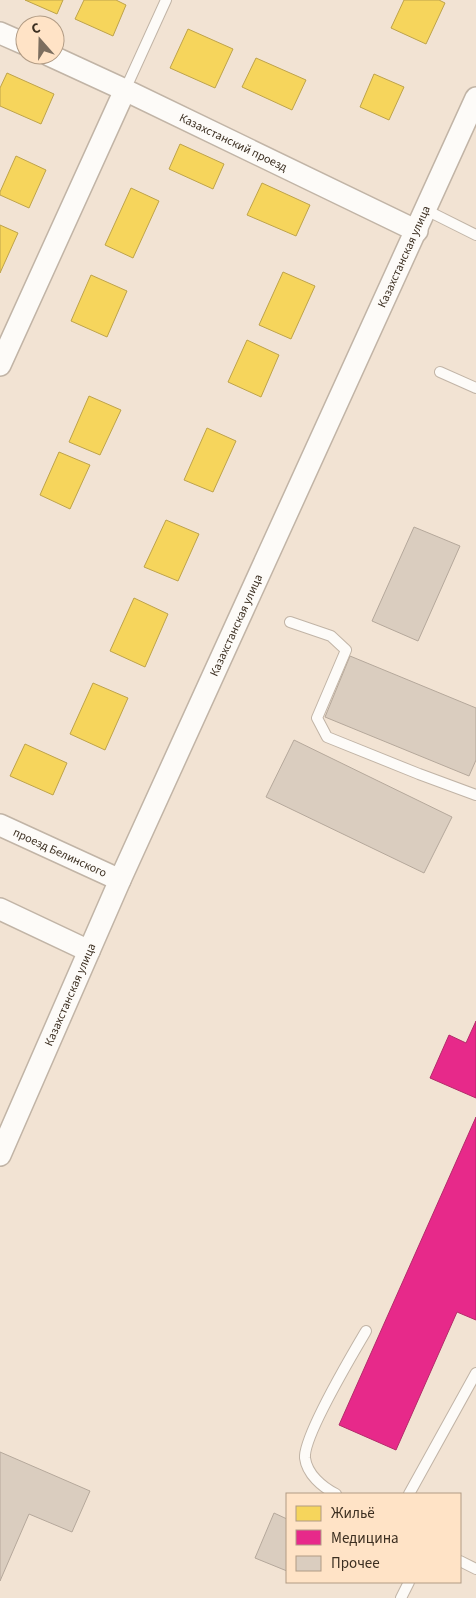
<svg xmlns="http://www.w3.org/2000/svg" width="476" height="1598" font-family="'Source Sans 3',sans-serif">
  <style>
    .homes { fill: #f6d55c; stroke: #bea34a }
    .health { fill: #e7298a; stroke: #b42b6a }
    .building { fill: #dacdbf; stroke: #b5a89b }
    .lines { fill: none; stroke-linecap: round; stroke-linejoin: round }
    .service-casing { stroke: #c1b4a6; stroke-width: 12 }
    .minor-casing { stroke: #c1b4a6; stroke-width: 24 }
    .service { stroke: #fdfbf8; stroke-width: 10 }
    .minor { stroke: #fdfbf8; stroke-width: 21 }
    .labels { text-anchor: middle; stroke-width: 5; stroke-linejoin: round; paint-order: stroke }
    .street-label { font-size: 12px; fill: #3c2f21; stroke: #ffe3c6 }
  </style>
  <rect width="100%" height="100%" fill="#f2e3d3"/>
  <!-- homes -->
  <g class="homes">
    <path d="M25 0H63L57 14Z"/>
    <path d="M84 0H116L126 5 113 36 75 19Z"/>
    <path d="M404 0H439L445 3 426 44 391 28Z"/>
    <path d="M188 29 233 49 215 88 170 68Z"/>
    <path d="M256 58 306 80 292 110 242 87Z"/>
    <path d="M7 73 54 94 41 124 0 106V88Z"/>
    <path d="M374 74 404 87 389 120 360 107Z"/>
    <path d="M180 144 224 164 213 189 169 169Z"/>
    <path d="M16 156 46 170 29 208 0 195V192Z"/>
    <path d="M262 183 310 205 296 236 247 215Z"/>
    <path d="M131 188 159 201 133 258 105 245Z"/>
    <path d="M0 225 18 233 0 273Z"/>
    <path d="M283 272 315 286 291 339 259 325Z"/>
    <path d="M91 275 127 291 107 337 71 321Z"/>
    <path d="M247 340 279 355 261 397 228 382Z"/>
    <path d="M89 396 121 410 100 455 69 442Z"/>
    <path d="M207 428 236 441 213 492 184 480Z"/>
    <path d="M59 452 90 465 70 509 40 495Z"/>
    <path d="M166 520 199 534 178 581 144 567Z"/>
    <path d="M134 598 168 614 145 667 110 651Z"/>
    <path d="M93 683 128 698 105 750 70 734Z"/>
    <path d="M25 744 67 763 53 795 10 776Z"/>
  </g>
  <!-- health -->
  <g class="health">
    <path d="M476 1021V1098L430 1078 449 1035 466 1043Z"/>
    <path d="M476 1117V1320L457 1312 396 1450 339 1425Z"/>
  </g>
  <!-- building -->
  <g class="building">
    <path d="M414 527 460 546 418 641 372 621Z"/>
    <path d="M350 656 476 708V760L469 776 325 717Z"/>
    <path d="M294 740 452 817 424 873 266 797Z"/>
    <path d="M0 1452 90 1491 72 1532 29 1514 0 1581Z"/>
    <path d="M274 1513 287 1519V1571L255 1558Z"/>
  </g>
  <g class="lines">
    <!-- service casing -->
    <g class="service-casing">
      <g id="service">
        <path d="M125 90 166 0"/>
        <path d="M426 210 476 235"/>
        <path d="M440 372 476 388"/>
        <path d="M290 622 331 636 346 650 317 718 327 737 419 774 476 795"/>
        <path d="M336 1494C322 1487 307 1474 305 1458 303 1437 353 1353 366 1331"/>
        <path d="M409 1494 476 1373"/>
        <path d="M460 1561 476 1569"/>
        <path d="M401 1598 409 1582"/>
      </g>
    </g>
    <!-- minor casing -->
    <g class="minor-casing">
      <g id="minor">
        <path d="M0 33 25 44"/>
        <path id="s1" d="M49 55 125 90 417 231"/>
        <path d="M0 365 125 90"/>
        <path id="s2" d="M0 825 120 880"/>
        <path d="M0 909 89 951"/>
        <path id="s3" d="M0 1155 120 880 476 98"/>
      </g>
    </g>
    <!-- service -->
    <use href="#service" class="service"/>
    <!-- minor -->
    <use href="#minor" class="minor"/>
  </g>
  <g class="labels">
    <!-- street labels -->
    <g class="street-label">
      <text dy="4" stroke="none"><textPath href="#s1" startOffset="204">Казахстанский проезд</textPath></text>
      <text dy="4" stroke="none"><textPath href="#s3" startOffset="985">Казахстанская улица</textPath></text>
      <text dy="4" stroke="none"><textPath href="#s3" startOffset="580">Казахстанская улица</textPath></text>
      <text dy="4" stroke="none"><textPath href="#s2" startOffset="66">проезд Белинского</textPath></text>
      <text dy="4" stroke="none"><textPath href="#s3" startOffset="175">Казахстанская улица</textPath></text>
    </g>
  </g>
  <!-- legend -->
  <rect x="286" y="1493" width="175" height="90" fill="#ffe3c6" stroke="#b19b84"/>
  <rect x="296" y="1506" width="25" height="15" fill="#f6d55c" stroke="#b19b84"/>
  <text x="331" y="1518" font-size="15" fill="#3c2f21">Жильё</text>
  <rect x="296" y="1530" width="25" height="15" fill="#e7298a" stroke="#b19b84"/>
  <text x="331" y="1543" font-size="15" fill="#3c2f21">Медицина</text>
  <rect x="296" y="1556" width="25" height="15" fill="#dacdbf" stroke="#b19b84"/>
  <text x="331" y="1568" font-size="15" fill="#3c2f21">Прочее</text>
  <!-- north arrow -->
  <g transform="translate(40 40) rotate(340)"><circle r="24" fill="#ffe3c6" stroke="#b19b84"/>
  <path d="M0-4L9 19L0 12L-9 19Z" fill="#7c6e5f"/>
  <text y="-8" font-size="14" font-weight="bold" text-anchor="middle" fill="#3c2f21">С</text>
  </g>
</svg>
